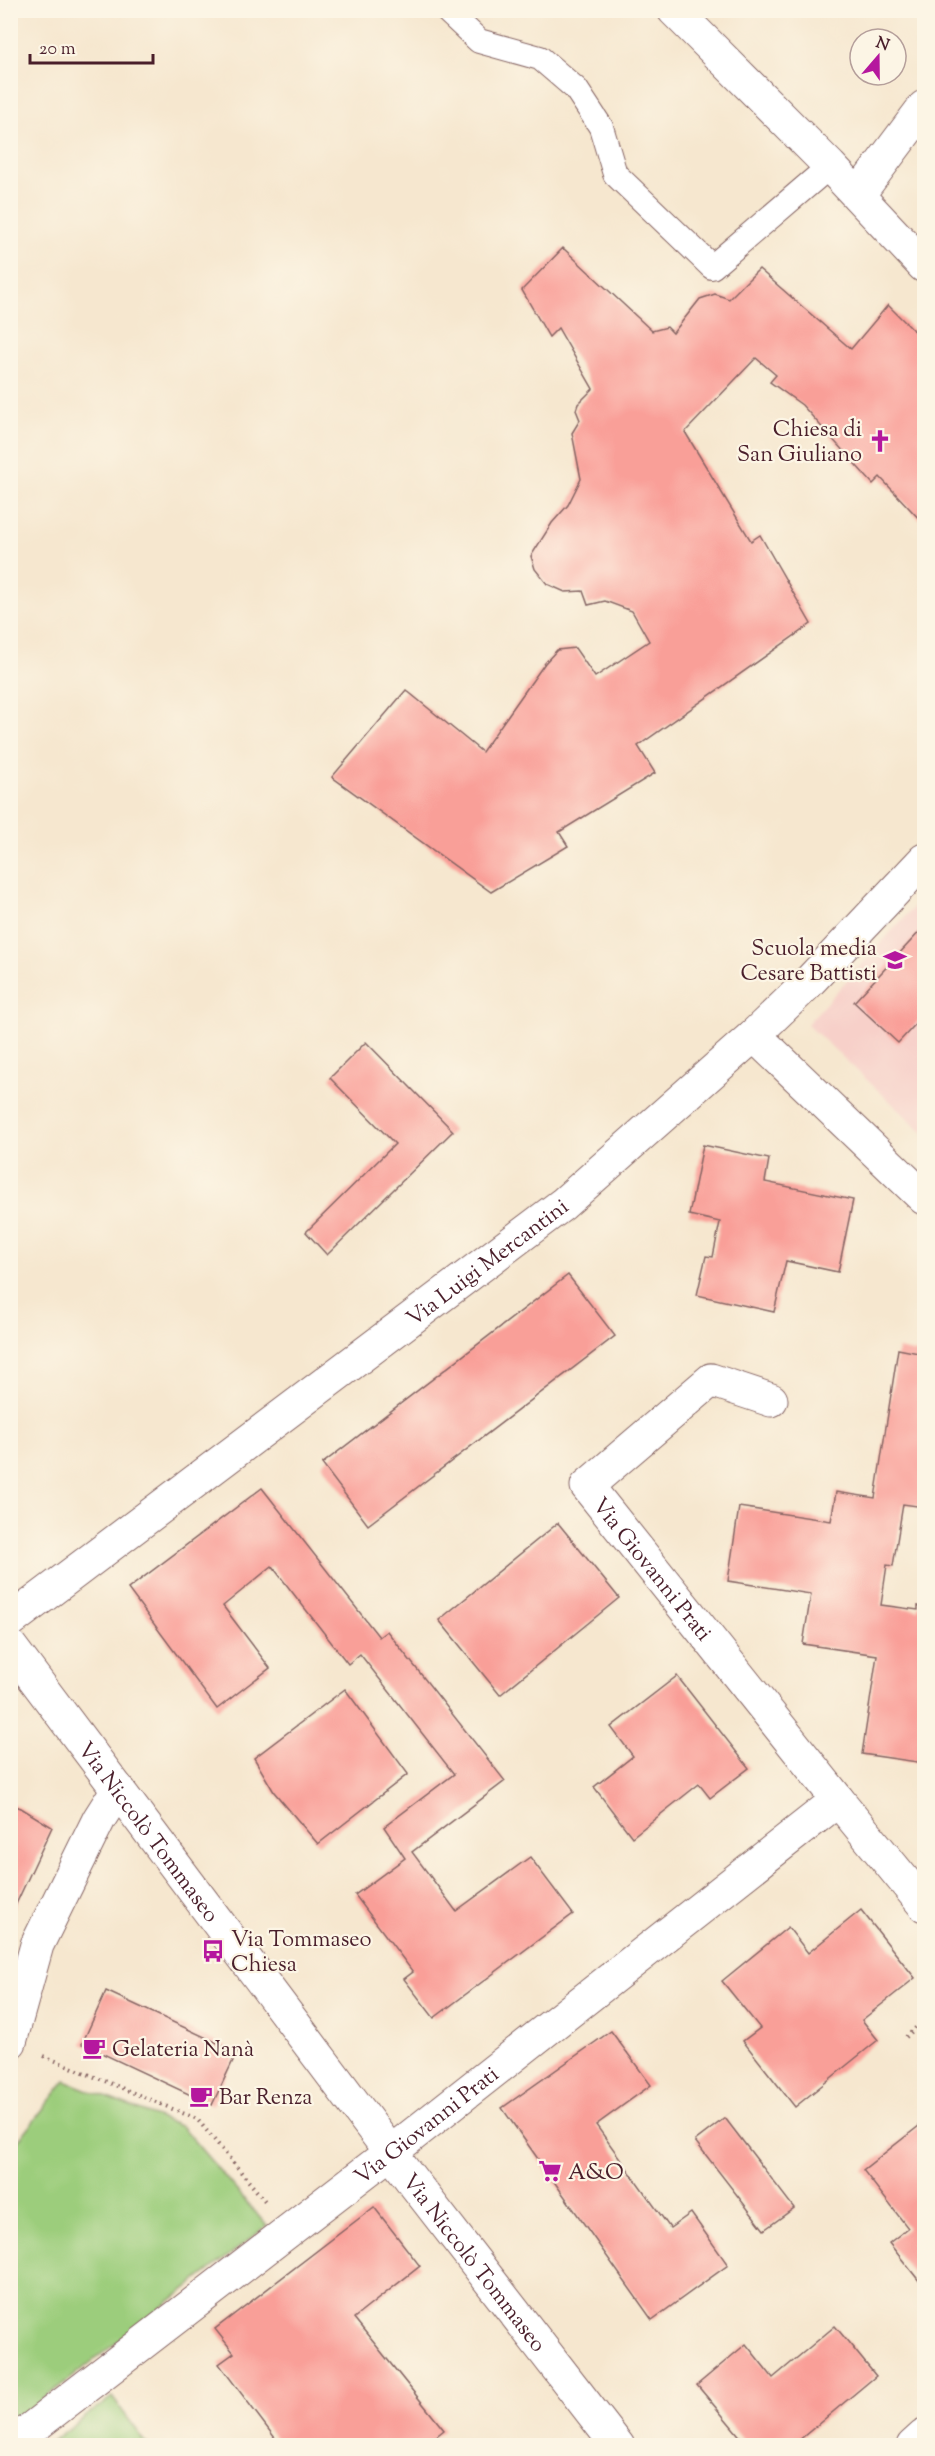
<svg xmlns="http://www.w3.org/2000/svg" width="935" height="2456" font-family="'Sorts Mill Goudy',serif">
	<style>
		.built { fill: #f7d0c9 }
		.green { fill: #9ccd7c; stroke: #737654; stroke-width: 1.5 }
		.building { fill: #f99f98 }
		.lines { fill: none; stroke-linecap: round; stroke-linejoin: round }
		.lane-casing { stroke: #866564; stroke-width: 26 }
		.street-casing { stroke: #866564; stroke-width: 35 }
		.path { stroke: #866564; stroke-width: 4; stroke-dasharray: 1.5 4.5; stroke-linecap: butt }
		.lane { stroke: #fff; stroke-width: 24 }
		.street { stroke: #fff; stroke-width: 33 }
		.labels { text-anchor: middle; stroke-width: 4.5; stroke-linejoin: round; paint-order: stroke }
		.poi-label { font-size: 22px; fill: #4a1f2b; stroke: #fcf5e5; text-anchor: start }
		.street-label { font-size: 22px; fill: #4a1f2b; stroke: #fcf5e5 }
	</style>
	<rect width="100%" height="100%" fill="#fcf5e5"/>
	<filter id="ink" filterUnits="userSpaceOnUse"><feTurbulence type="fractalNoise" baseFrequency=".0167" numOctaves="2"/><feDisplacementMap in="SourceGraphic" scale="12" xChannelSelector="R" yChannelSelector="G"/><feConvolveMatrix kernelMatrix="1 2 1 2 8 2 1 2 1" color-interpolation-filters="sRGB"/></filter>
	<filter id="wash" filterUnits="userSpaceOnUse"><feTurbulence type="fractalNoise" baseFrequency=".008" numOctaves="4" result="noise"/><feDisplacementMap in="SourceGraphic" scale="24" xChannelSelector="R" yChannelSelector="G"/><feGaussianBlur stdDeviation="1.35" result="paint"/><feColorMatrix in="noise" values="0 0 0 0 0 0 0 0 0 0 0 0 0 0 0 0 0 1.4 0 .05"/><feComposite in="paint" operator="in"/></filter>
	<g filter="url(#wash)">
		<rect width="100%" height="100%" fill="#f6e7cf"/>
		<path class="built" d="M924 896V1133L807 1024Z"/>
		<g class="green">
			<path d="M65 2081 182 2127 267 2226 11 2424V2150Z"/>
			<path d="M112 2397 148 2445H47Z"/>
		</g>
		<g id="blocks">
			<g class="building">
				<path d="M563 248 652 331 667 327 673 333 700 299 715 294 729 299 759 269 851 349 888 305 924 341V524L880 477 873 484 802 405 770 382 776 375 756 358 685 432 751 541 760 535 811 624 638 746 655 773 559 832 568 846 491 892 332 777 406 690 482 752 545 663 557 650 575 648 595 677 649 641 632 611 605 601 588 605 583 591 565 592 547 584 535 569 531 556 552 523 568 505 581 479 572 433 580 420 576 410 578 404 593 389 558 328 549 337 522 290Z"/>
				<path d="M924 927V1015L898 1043 854 1002Z"/>
				<path d="M366 1042 453 1131 327 1255 306 1232 395 1144 330 1078Z"/>
				<path d="M703 1145 769 1159 765 1182 853 1200 838 1272 786 1261 774 1312 697 1295 706 1256 713 1257 720 1222 689 1215Z"/>
				<path d="M568 1275 615 1336 368 1525 322 1464Z"/>
				<path d="M898 1349 924 1354V1507L903 1504 893 1566 887 1565 881 1605 918 1610V1606L924 1607V1763L862 1754 877 1655 803 1644 811 1594 728 1581 739 1507 831 1521 836 1492 875 1498Z"/>
				<path d="M262 1488 379 1637 387 1631 505 1781 412 1852 456 1911 530 1857 573 1914 434 2018 404 1979 413 1972 355 1895 405 1858 384 1827 454 1774 360 1654 348 1664 272 1566 223 1606 270 1668 217 1709 128 1589Z"/>
				<path d="M558 1523 619 1598 500 1695 439 1620Z"/>
				<path d="M677 1676 749 1768 710 1798 699 1784 632 1837 594 1787 633 1756 611 1727Z"/>
				<path d="M345 1689 408 1774 318 1844 274 1792 254 1758Z"/>
				<path d="M10 1804 21 1808 52 1827 10 1917Z"/>
				<path d="M861 1910 915 1978 862 2020 878 2040 795 2107 743 2041 760 2028 722 1981 788 1927 808 1953Z"/>
				<path d="M106 1991 237 2052 212 2105 82 2044Z"/>
				<path d="M611 2031 651 2085 596 2125 670 2228 691 2213 728 2265 652 2320 502 2108Z"/>
				<path d="M725 2118 794 2208 764 2230 695 2141Z"/>
				<path d="M924 2122V2287L889 2243 908 2228 863 2170Z"/>
				<path d="M374 2207 420 2266 354 2318 444 2430 424 2446H281L219 2364 234 2353 215 2329Z"/>
				<path d="M835 2326 876 2376 792 2446H748L697 2385 746 2344 773 2378Z"/>
			</g>
		</g>
	</g>
	<g filter="url(#ink)">
		<use href="#blocks" fill-opacity="0" stroke="#866564" stroke-width="1.5"/>
		<g class="lines">
			<g class="lane-casing">
				<path id="lane" d="M446 10 479 41 540 58 576 89 601 127 615 174 712 267 830 166"/>
			</g>
			<g class="street-casing">
				<g id="street">
					<path d="M674 10 830 166 924 266"/>
					<path d="M858 195 924 107"/>
					<path d="M754 1035 924 1198"/>
					<path id="s1" d="M771 1400 711 1380 587 1486 838 1800"/>
					<path id="s2" d="M10 1621 563 1204 754 1035 805 986 924 860"/>
					<path id="s3" d="M10 1646 410 2178 618 2446"/>
					<path d="M10 2042 37 1945 99 1819 118 1789"/>
					<path id="s4" d="M10 2445 391 2152 838 1800 924 1905"/>
					<path d="M913 2446 924 2436"/>
				</g>
			</g>
			<g class="path">
				<path d="M906 2037 924 2020"/>
				<path d="M44 2056 197 2119 265 2201"/>
			</g>
			<use href="#lane" class="lane"/>
			<use href="#street" class="street"/>
		</g>
	</g>
	<defs>
		<g id="church-bare" transform="scale(1.8)"><path d="M-1.2-6h2.4v3.5h3.3v2.4h-3.3V6h-2.4V-.1h-3.3v-2.4h3.3Z" fill="#b5179e" stroke="#fcf5e5" stroke-width="2.5" paint-order="stroke"/></g>
		<g id="school-bare" transform="scale(1.8)"><path d="M0-5L7-2L0 1L-7-2ZM-4 1L0 2.5L4 1V4Q0 6-4 4Z" fill="#b5179e" stroke="#fcf5e5" stroke-width="2.5" paint-order="stroke"/></g>
		<g id="bus-bare" transform="scale(1.8)"><path d="M-5-6H5V4H4V6H2V4H-2V6H-4V4H-5ZM-3.5-4V0h7V-4ZM-3.5 1.2v1.5H-2V1.2ZM2 1.2v1.5H3.5V1.2Z" fill="#b5179e" stroke="#fcf5e5" stroke-width="2.5" paint-order="stroke"/></g>
		<g id="cafe-bare" transform="scale(1.8)"><path d="M-5.5-4.5H6V0H3Q3 3.5 0 3.5H-2.5Q-5.5 3.5-5.5 0ZM3-3.2v2h1.7v-2ZM-6 4.5H4V6H-6Z" fill="#b5179e" stroke="#fcf5e5" stroke-width="2.5" paint-order="stroke"/></g>
		<g id="supermarket-bare" transform="scale(1.8)"><path d="M-6-5.5h2.5l.6 2H6L4.5 2H-2.5L-4.4-4H-6ZM-1.5 3.2a1.3 1.3 0 1 0 .1 0ZM3 3.2a1.3 1.3 0 1 0 .1 0Z" fill="#b5179e" stroke="#fcf5e5" stroke-width="2.5" paint-order="stroke"/></g>
	</defs>
	<g fill-rule="evenodd">
		<use href="#church-bare" x="880" y="441"/>
		<use href="#school-bare" x="895" y="960"/>
		<use href="#bus-bare" x="213" y="1951"/>
		<use href="#cafe-bare" x="94" y="2048"/>
		<use href="#cafe-bare" x="201" y="2096"/>
		<use href="#supermarket-bare" x="550" y="2171"/>
	</g>
	<g class="labels">
		<g class="poi-label">
			<text x="862" y="436" text-anchor="end">Chiesa di<tspan x="862" dy="25">San Giuliano</tspan></text>
			<text x="877" y="955" text-anchor="end">Scuola media<tspan x="877" dy="25">Cesare Battisti</tspan></text>
			<text x="231" y="1946">Via Tommaseo<tspan x="231" dy="25">Chiesa</tspan></text>
			<text x="112" y="2056">Gelateria Nanà</text>
			<text x="219" y="2104">Bar Renza</text>
			<text x="568" y="2179">A&amp;O</text>
		</g>
		<g class="street-label">
			<text dy="8" stroke="none"><textPath href="#s2" startOffset="597">Via Luigi Mercantini</textPath></text>
			<text dy="8" stroke="none"><textPath href="#s1" startOffset="332">Via Giovanni Prati</textPath></text>
			<text dy="8" stroke="none"><textPath href="#s3" startOffset="232">Via Niccolò Tommaseo</textPath></text>
			<text dy="8" stroke="none"><textPath href="#s4" startOffset="525">Via Giovanni Prati</textPath></text>
			<text dy="8" stroke="none"><textPath href="#s3" startOffset="772">Via Niccolò Tommaseo</textPath></text>
		</g>
	</g>
	<rect width="935" height="2456" fill="none" stroke="#fcf5e5" stroke-width="36"/>
	<g transform="translate(878 57) rotate(20)"><circle r="28" fill="#fcf5e5" stroke="#b59f9b" stroke-width="1.5"/>
	<path d="M0-4.5L10 22L0 15L-10 22Z" fill="#b5179e"/>
	<text y="-9" font-size="16" font-weight="bold" text-anchor="middle" fill="#4a1f2b">N</text>
	</g>
	<path d="M30 54v9h123v-9" fill="none" stroke="#4a1f2b" stroke-width="3"/>
	<text x="39" y="54" font-size="18" fill="#4a1f2b" stroke="#fcf5e5" stroke-width="4.5" paint-order="stroke">20 m</text>
</svg>
